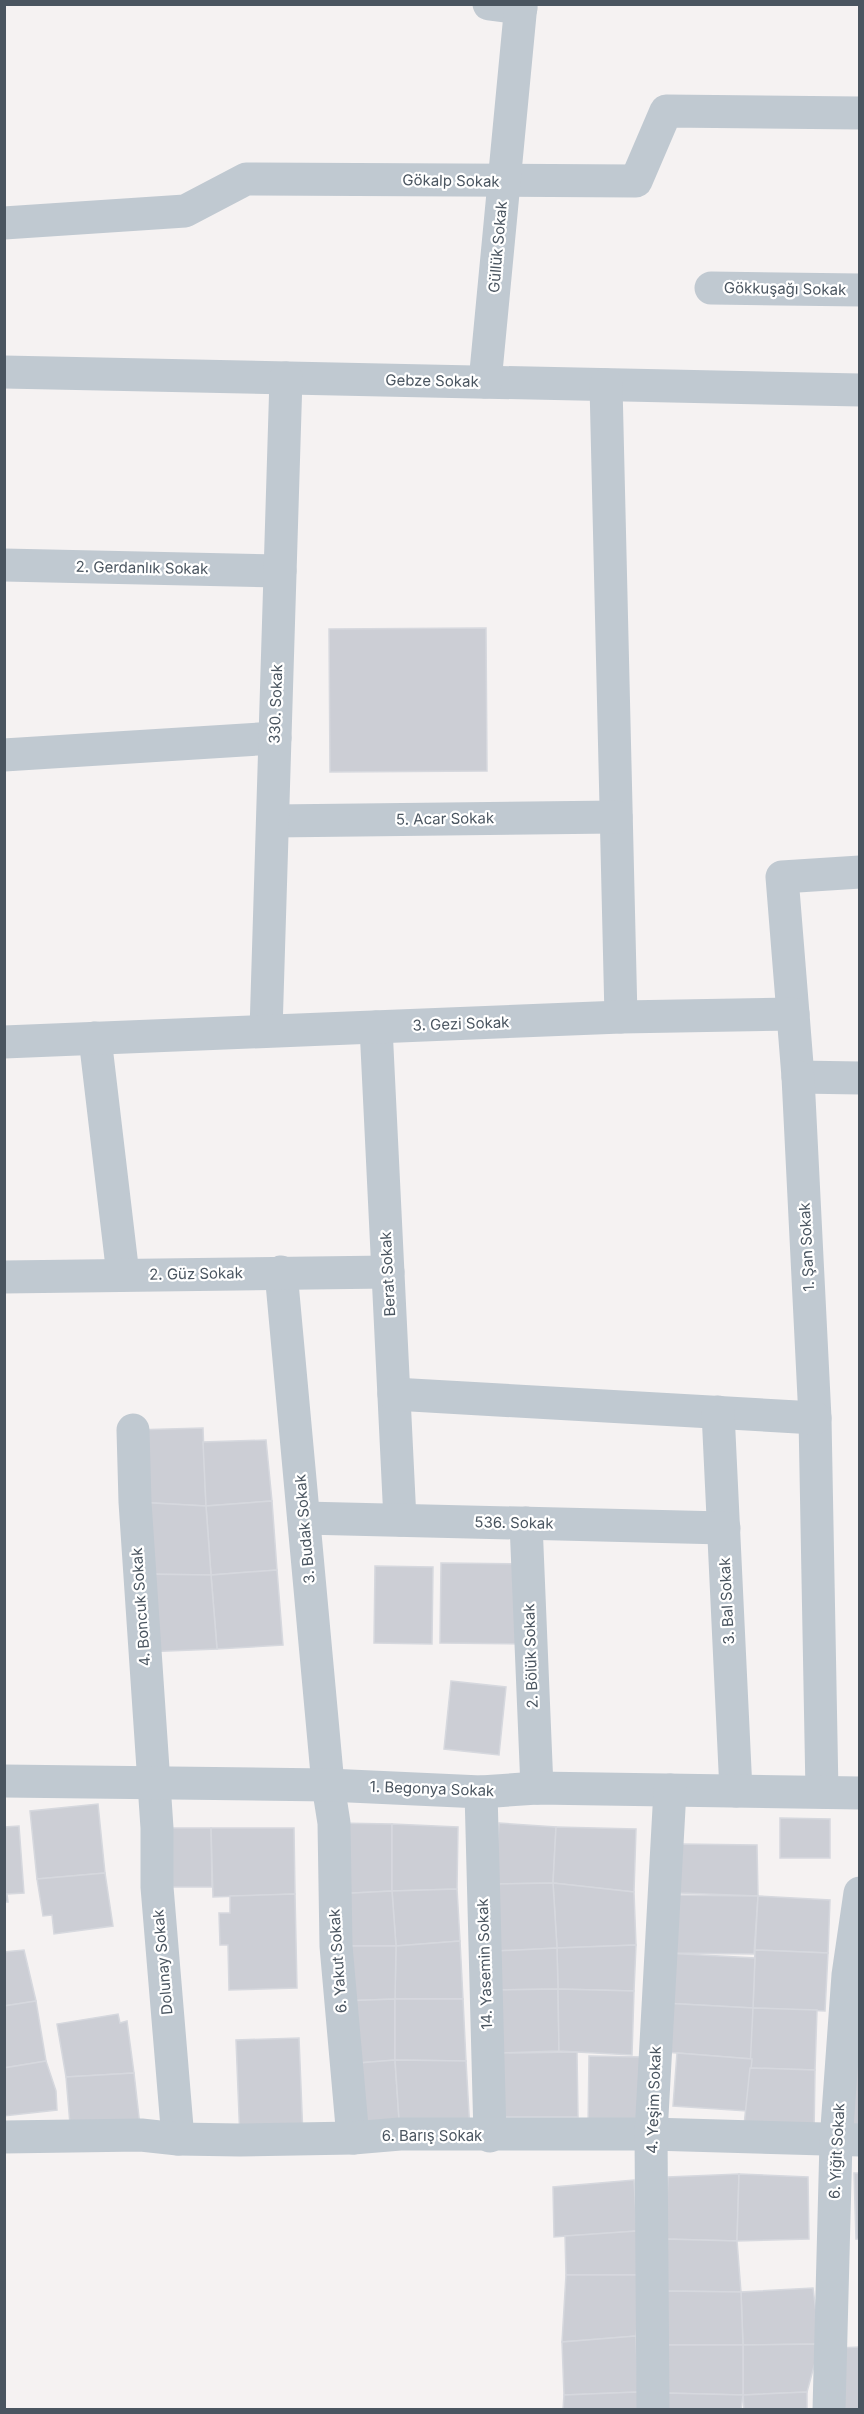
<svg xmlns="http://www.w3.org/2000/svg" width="864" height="2414" font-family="Inter,sans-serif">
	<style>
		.building { fill: #ccced5; stroke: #d6d8de; stroke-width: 1.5 }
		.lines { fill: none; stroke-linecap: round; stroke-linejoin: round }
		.minor { stroke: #c0c9d1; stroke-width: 33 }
		.labels { text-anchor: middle; stroke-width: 4.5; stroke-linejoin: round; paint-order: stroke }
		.street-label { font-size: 15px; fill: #4a5560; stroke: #fff }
	</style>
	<rect width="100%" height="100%" fill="#f5f2f2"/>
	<g class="building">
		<path d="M486 628 487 771 330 772 329 629Z"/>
		<path d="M203 1428 206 1506 135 1502 133 1430Z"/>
		<path d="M266 1440 272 1501 206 1506 203 1442Z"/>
		<path d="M272 1501 277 1570 211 1575 206 1506Z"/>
		<path d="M135 1502 206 1506 211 1575 139 1574Z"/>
		<path d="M441 1563 527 1564 526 1644 440 1643Z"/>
		<path d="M375 1566 433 1567 432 1644 374 1643Z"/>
		<path d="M277 1570 283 1645 217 1649 211 1575Z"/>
		<path d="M139 1574 211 1575 217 1649 144 1652Z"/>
		<path d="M451 1681 506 1687 499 1755 444 1749Z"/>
		<path d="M98 1804 105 1873 37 1879 30 1811Z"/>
		<path d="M780 1818 830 1819V1858H780Z"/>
		<path d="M334 1823 392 1824V1891L334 1894Z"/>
		<path d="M499 1823 556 1827 553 1883 495 1884Z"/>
		<path d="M392 1824 458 1827 457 1889 392 1891Z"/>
		<path d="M19 1826 24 1893 7 1894 8 1902H4V1827Z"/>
		<path d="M556 1827 636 1829 634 1892 553 1883Z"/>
		<path d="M157 1828H211L212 1887H157Z"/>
		<path d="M211 1828H294L295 1894 213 1897Z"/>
		<path d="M679 1844 757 1845 758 1896 680 1893Z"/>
		<path d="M105 1873 113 1926 54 1934 52 1915 43 1916 37 1879Z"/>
		<path d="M553 1883 634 1892 636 1945 557 1948Z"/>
		<path d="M553 1883 557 1948 496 1951 495 1884Z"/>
		<path d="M457 1889 460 1941 396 1946 392 1891Z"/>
		<path d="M392 1891 396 1946H336L334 1894Z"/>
		<path d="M295 1894 297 1988 229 1990 228 1945H220L219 1913H230V1896Z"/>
		<path d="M666 1895 758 1896 754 1954 666 1953Z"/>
		<path d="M758 1896 830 1900 828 1953 755 1950Z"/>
		<path d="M460 1941 463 1999H395L396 1946Z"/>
		<path d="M636 1945 634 1991 558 1989 557 1948Z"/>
		<path d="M336 1946H396L395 1999 341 2001Z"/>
		<path d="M557 1948 558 1989 499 1990 496 1951Z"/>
		<path d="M24 1950 36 2001 4 2006V1952Z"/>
		<path d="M755 1950 828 1953 825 2011 753 2008Z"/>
		<path d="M666 1953 755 1958 753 2008 663 2003Z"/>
		<path d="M558 1989 559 2051 500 2053 499 1990Z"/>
		<path d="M558 1989 634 1991 632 2055 559 2051Z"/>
		<path d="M395 1999V2060L346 2064 341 2001Z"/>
		<path d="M395 1999H463L466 2061 395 2060Z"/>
		<path d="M36 2001 46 2061 4 2068V2006Z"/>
		<path d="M663 2003 753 2008 752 2059 665 2052Z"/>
		<path d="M753 2008 817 2010 815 2070 750 2068Z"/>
		<path d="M118 2014 120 2023 127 2021 134 2073 66 2077 57 2024Z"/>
		<path d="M299 2038 303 2137 240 2140 236 2040Z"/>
		<path d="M860 2041V2133L840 2131Z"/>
		<path d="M577 2052 578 2117H501L500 2053Z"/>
		<path d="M677 2053 752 2059 747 2111 673 2106Z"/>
		<path d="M589 2056 643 2057V2129H588Z"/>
		<path d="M395 2060 400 2134 353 2138 346 2064Z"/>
		<path d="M395 2060 466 2061 470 2131 400 2134Z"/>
		<path d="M46 2061 56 2091 57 2110 4 2116V2068Z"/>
		<path d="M750 2068 815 2070 814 2135H743Z"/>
		<path d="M134 2073 141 2135 71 2136 66 2077Z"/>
		<path d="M854 2173H860V2239H856Z"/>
		<path d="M739 2174 737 2241 665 2239 668 2177Z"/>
		<path d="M739 2174 808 2177 809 2239 737 2241Z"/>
		<path d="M634 2180 637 2231 554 2237 553 2187Z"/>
		<path d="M637 2231 642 2275H566L565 2236Z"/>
		<path d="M665 2239 737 2241 741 2292 666 2291Z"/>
		<path d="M566 2275H642L636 2336 562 2342Z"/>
		<path d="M813 2288 820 2344 743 2345 741 2292Z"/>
		<path d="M666 2291 741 2292 743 2345H668Z"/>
		<path d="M636 2336 638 2392 564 2395 562 2342Z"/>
		<path d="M820 2344 807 2392 743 2395V2345Z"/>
		<path d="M668 2345H743V2395L665 2393Z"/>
		<path d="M860 2347V2410H839L837 2348Z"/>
		<path d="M638 2392 639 2410H563L564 2395Z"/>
		<path d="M807 2392V2410H744L743 2395Z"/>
		<path d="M665 2393 743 2395 741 2410H666Z"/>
	</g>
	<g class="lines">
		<g class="minor">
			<path d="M489 4 521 8"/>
			<path d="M4 223 185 211 246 179 636 181 666 111 860 113"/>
			<path d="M711 288 860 290"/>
			<path d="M4 372 860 390"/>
			<path d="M485 382 521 4"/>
			<path d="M606 385 621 1017"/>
			<path d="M4 565 280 571"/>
			<path d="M4 755 275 738"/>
			<path d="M273 821 616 817"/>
			<path d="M793 1014 782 877 860 872"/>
			<path d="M376 1027 400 1520"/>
			<path d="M266 1031 286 378"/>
			<path d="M95 1038 123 1275"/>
			<path d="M4 1042 621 1017 793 1014 798 1077 860 1078"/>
			<path d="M798 1077 815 1418 822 1792"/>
			<path d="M281 1272 328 1785 334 1823 336 1946 353 2138"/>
			<path d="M4 1277 388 1272"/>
			<path d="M394 1394 815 1418"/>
			<path d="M718 1412 736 1791"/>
			<path d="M133 1430 135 1502 157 1828V1887L178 2139"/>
			<path d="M304 1518 724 1528"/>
			<path d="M526 1523 537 1788"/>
			<path d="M4 1781 328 1785 481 1792 537 1788 860 1793"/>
			<path d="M481 1792 490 2136"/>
			<path d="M4 2137 141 2135 178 2139 240 2140 353 2138 400 2134H651L860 2140"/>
			<path d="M653 2410 651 2134 670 1790"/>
			<path d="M829 2410 836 2141 848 1975 860 1893"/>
		</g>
	</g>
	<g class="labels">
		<g class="street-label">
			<text transform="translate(451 181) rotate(1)" y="5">Gökalp Sokak</text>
			<text transform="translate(498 247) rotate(-85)" y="5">Güllük Sokak</text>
			<text transform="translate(785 289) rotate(1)" y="5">Gökkuşağı Sokak</text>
			<text transform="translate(432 381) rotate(1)" y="5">Gebze Sokak</text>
			<text transform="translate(142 568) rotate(1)" y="5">2. Gerdanlık Sokak</text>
			<text transform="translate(276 704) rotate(-88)" y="5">330. Sokak</text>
			<text transform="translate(445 819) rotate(-1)" y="5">5. Acar Sokak</text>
			<text transform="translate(461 1024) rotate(-2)" y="5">3. Gezi Sokak</text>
			<text transform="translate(807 1247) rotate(-93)" y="5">1. Şan Sokak</text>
			<text transform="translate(196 1274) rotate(-1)" y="5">2. Güz Sokak</text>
			<text transform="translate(388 1274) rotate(-93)" y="5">Berat Sokak</text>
			<text transform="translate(514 1523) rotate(1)" y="5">536. Sokak</text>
			<text transform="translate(305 1529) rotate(-95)" y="5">3. Budak Sokak</text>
			<text transform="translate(727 1601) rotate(-93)" y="5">3. Bal Sokak</text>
			<text transform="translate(141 1607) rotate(-94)" y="5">4. Boncuk Sokak</text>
			<text transform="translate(531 1656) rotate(-92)" y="5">2. Bölük Sokak</text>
			<text transform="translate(432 1789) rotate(2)" y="5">1. Begonya Sokak</text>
			<text transform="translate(338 1961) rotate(-94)" y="5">6. Yakut Sokak</text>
			<text transform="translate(163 1962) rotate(-95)" y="5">Dolunay Sokak</text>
			<text transform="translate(485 1964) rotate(-92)" y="5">14. Yasemin Sokak</text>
			<text transform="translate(654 2100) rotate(-88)" y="5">4. Yeşim Sokak</text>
			<text x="432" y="2141">6. Barış Sokak</text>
			<text transform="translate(837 2151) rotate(-87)" y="5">6. Yiğit Sokak</text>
		</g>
	</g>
	<rect width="864" height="2414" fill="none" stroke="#4a5560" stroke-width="12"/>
</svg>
